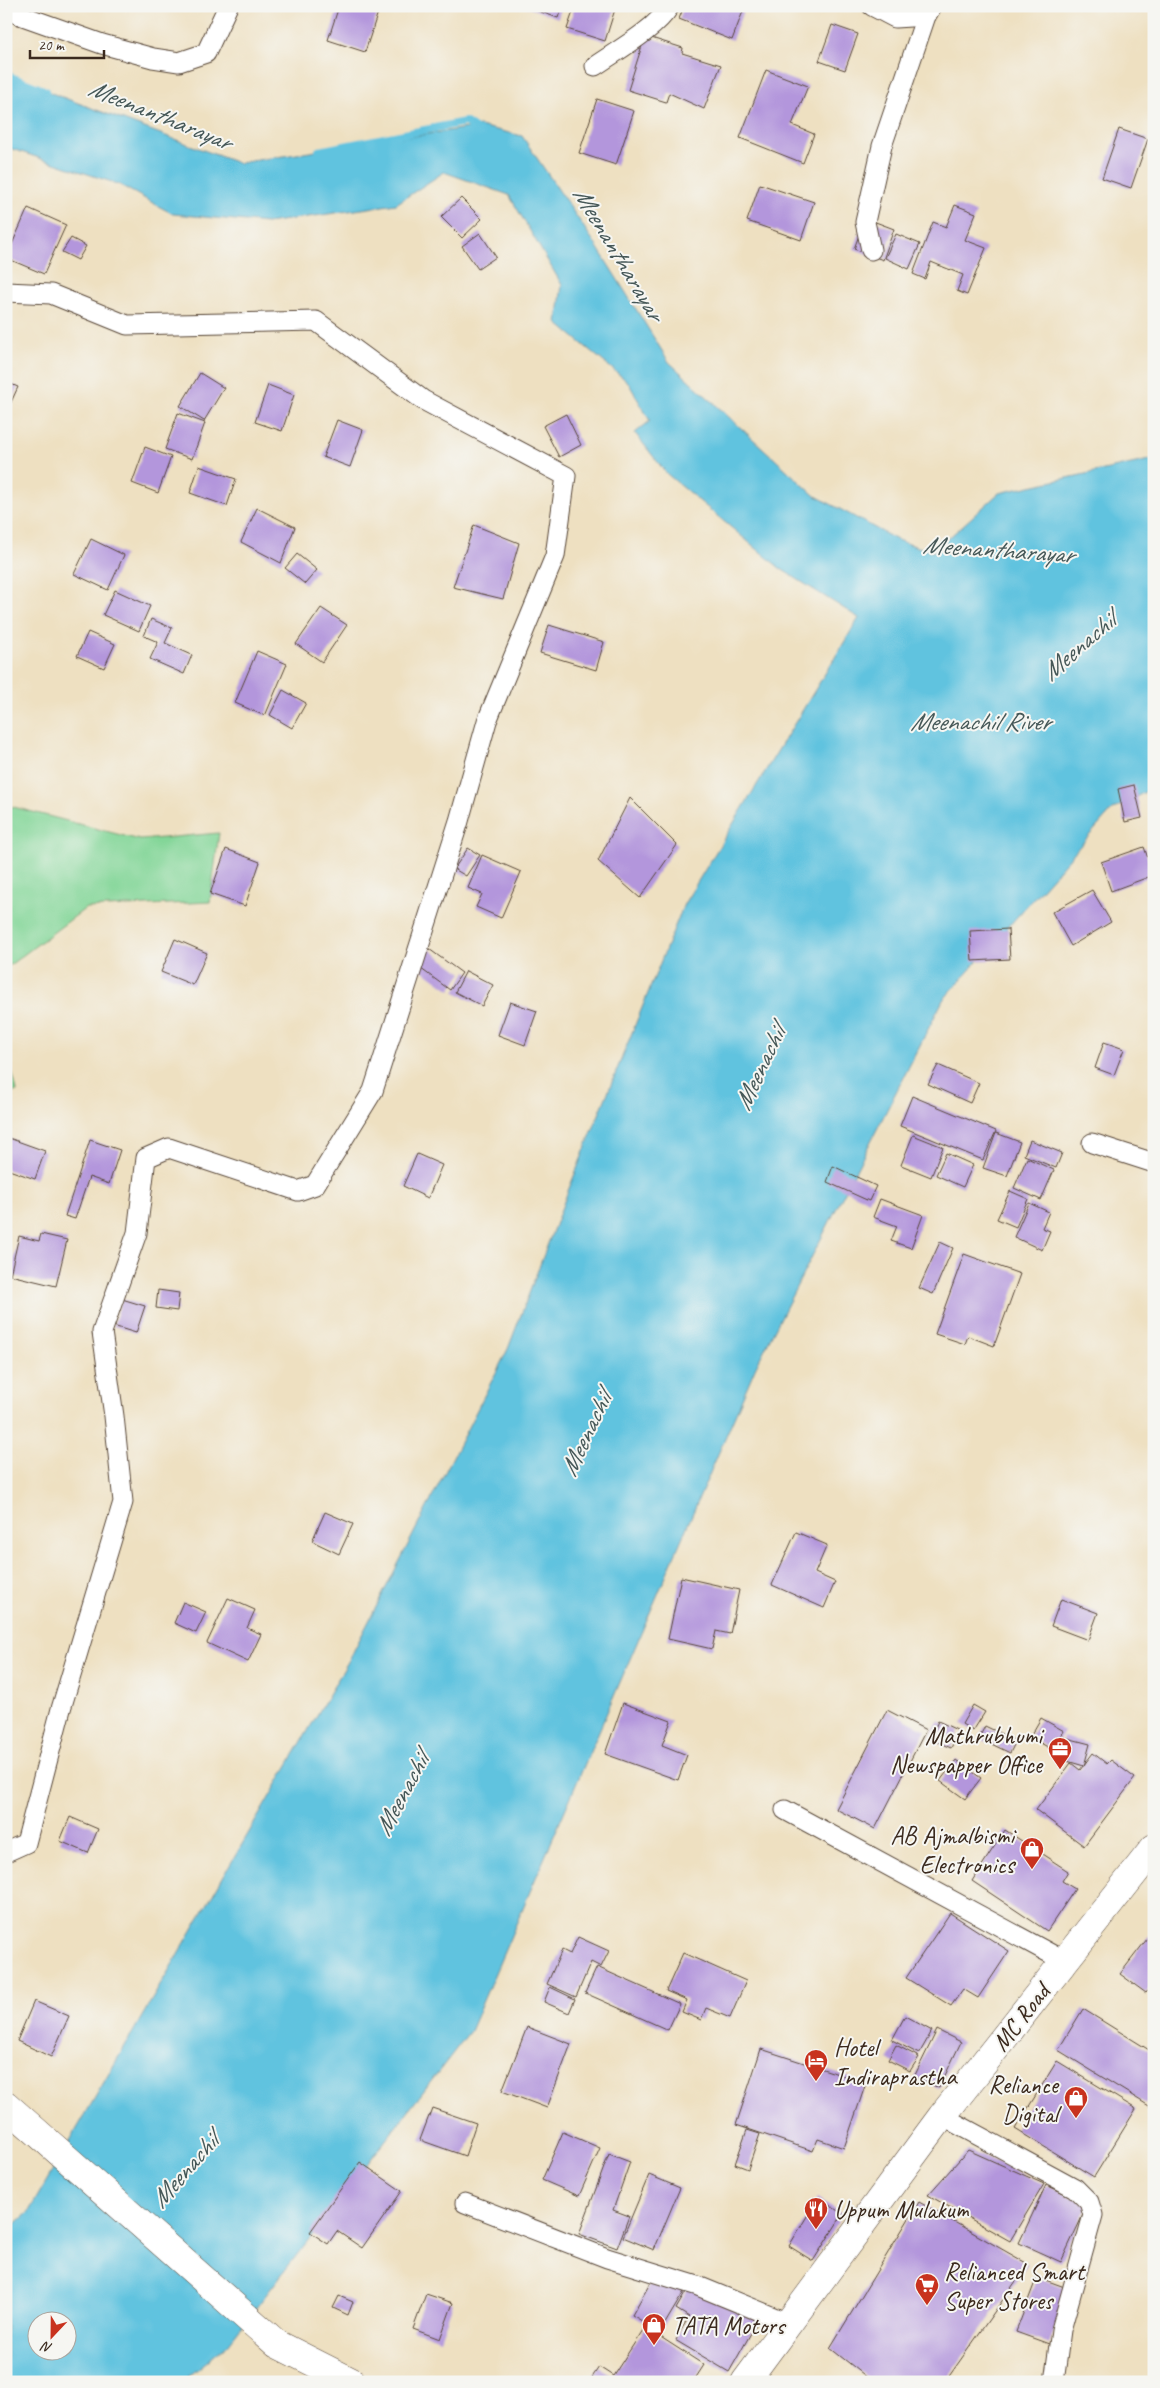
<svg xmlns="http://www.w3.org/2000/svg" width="1160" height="2388" font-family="Caveat,sans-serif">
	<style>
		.green { fill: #83d698; stroke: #5f805b }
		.water { fill: #61c3df; stroke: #4e767e; fill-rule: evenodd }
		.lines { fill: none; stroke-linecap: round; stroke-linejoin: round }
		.stream { stroke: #61c3df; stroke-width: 8 }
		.building { fill: #b396dc }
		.minor-casing { stroke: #564536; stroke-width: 21 }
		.secondary-casing { stroke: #564536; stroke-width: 29 }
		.primary-casing { stroke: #564536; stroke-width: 29 }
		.minor { stroke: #fff; stroke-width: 19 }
		.secondary { stroke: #fff; stroke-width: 28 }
		.primary { stroke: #fff; stroke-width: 28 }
		.labels { text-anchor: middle; stroke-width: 4; stroke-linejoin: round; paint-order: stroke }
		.poi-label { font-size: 25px; fill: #3b2a1e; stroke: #f6f6f2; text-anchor: start }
		.street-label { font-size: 25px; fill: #3b2a1e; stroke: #f6f6f2 }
		.water-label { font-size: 26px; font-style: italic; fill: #465858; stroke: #f6f6f2 }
	</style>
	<rect width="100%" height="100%" fill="#f6f6f2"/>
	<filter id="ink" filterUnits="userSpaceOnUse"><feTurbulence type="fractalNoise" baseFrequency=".02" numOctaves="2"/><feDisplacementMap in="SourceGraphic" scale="10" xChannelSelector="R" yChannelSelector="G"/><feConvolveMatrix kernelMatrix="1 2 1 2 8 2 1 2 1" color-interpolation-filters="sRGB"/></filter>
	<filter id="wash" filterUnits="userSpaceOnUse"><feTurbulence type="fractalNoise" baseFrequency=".0096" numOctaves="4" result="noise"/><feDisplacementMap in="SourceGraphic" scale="20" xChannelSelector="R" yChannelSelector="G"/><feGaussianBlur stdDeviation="1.12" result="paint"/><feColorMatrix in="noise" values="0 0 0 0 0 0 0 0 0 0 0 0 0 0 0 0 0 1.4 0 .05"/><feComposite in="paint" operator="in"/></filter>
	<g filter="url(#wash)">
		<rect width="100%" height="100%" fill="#eee0c1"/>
		<g class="green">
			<path d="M6 805 140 840 219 833 210 902 86 908 6 968Z"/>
			<path d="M6 1047 17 1091 6 1095Z"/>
		</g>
		<path class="water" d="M6 76 238 163 480 126 522 136 596 245 669 362 814 495 897 540 933 552 999 493 1154 459V787L1112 810 943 1000 756 1366 470 2031 228 2344 182 2382H6V2232L28 2213 349 1660 508 1349 568 1191 684 904 859 618 781 569 667 474 635 433 650 421 628 382 557 323 562 285 509 195 444 172 396 204 267 223 173 214 118 184 6 147ZM38 2320H68V2350H38Z"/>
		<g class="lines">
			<g class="stream">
				<path d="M6 75 46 91"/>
				<path d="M319 151 465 122 481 133"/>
			</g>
		</g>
		<g id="blocks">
			<g class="building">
				<path d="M339 6H380L365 52 328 40Z"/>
				<path d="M524 6H562L558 18Z"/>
				<path d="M575 6H616L605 41 567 29Z"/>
				<path d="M684 6H745L732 40 679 19Z"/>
				<path d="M832 25 858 34 845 70 819 61Z"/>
				<path d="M645 36 683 48 682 53 721 65 704 109 669 93 666 102 628 90Z"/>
				<path d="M766 70 808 86 792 125 814 134 803 163 740 138Z"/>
				<path d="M597 99 634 111 616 165 579 153Z"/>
				<path d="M1119 129 1148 139 1131 188 1102 178Z"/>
				<path d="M760 184 814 202 801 240 747 221Z"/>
				<path d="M461 198 482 219 462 238 441 217Z"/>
				<path d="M955 205 976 213 965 240 986 248 967 295 957 291 963 275 931 262 925 279 913 274 933 222 946 227Z"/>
				<path d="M28 208 66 225 44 274 6 258Z"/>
				<path d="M865 218 894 229 883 260 854 249Z"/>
				<path d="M480 233 496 257 478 269 462 246Z"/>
				<path d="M896 234 920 244 909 269 885 258Z"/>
				<path d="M71 238 86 246 78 260 62 252Z"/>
				<path d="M200 373 224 388 204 421 180 406Z"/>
				<path d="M6 382 18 387 6 413Z"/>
				<path d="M268 385 294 395 282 431 255 422Z"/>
				<path d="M178 413 205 423 192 459 165 449Z"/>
				<path d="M566 414 581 445 559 457 543 426Z"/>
				<path d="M337 420 363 430 350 467 323 457Z"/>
				<path d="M145 447 171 457 158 493 132 483Z"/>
				<path d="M199 466 236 479 227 506 190 493Z"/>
				<path d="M257 508 295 527 281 563 241 542Z"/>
				<path d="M474 525 519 543 503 599 453 587Z"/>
				<path d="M91 539 124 555 108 590 74 574Z"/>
				<path d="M297 554 317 570 305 584 285 568Z"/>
				<path d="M115 590 150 606 139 631 103 615Z"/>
				<path d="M321 608 347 625 322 662 296 644Z"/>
				<path d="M151 619 172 628 165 643 192 655 184 674 150 659 158 642 144 636Z"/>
				<path d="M549 625 604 642 596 670 540 653Z"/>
				<path d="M88 632 115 644 104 668 77 656Z"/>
				<path d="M257 651 287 664 265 716 235 703Z"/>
				<path d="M283 690 306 703 292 728 270 715Z"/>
				<path d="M1134 785 1142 818 1125 822 1118 789Z"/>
				<path d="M630 798 677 845 640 898 598 861Z"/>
				<path d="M1144 847 1154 875 1111 891 1101 862Z"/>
				<path d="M468 848 480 855 466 876 454 869Z"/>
				<path d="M226 849 260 862 245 906 210 894Z"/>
				<path d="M482 855 521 872 501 918 476 907 482 894 468 888Z"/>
				<path d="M1092 890 1111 922 1071 946 1052 912Z"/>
				<path d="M1008 929 1010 959 972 961 970 931Z"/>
				<path d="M175 939 207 953 193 985 161 972Z"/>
				<path d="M429 949 462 973 450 990 417 966Z"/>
				<path d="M466 971 493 985 482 1006 455 992Z"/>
				<path d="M510 1002 537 1011 525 1045 498 1035Z"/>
				<path d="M1104 1042 1124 1049 1114 1075 1095 1068Z"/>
				<path d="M938 1065 979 1083 970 1103 928 1084Z"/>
				<path d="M912 1096 996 1131 983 1160 900 1126Z"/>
				<path d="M996 1133 1020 1142 1007 1176 983 1168Z"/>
				<path d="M913 1135 943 1147 931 1177 901 1165Z"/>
				<path d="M6 1137 45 1151 35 1179 6 1169Z"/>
				<path d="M90 1140 120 1150 109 1184 89 1177 75 1219 65 1216Z"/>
				<path d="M1030 1140 1062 1153 1056 1168 1024 1155Z"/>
				<path d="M946 1153 973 1165 963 1187 936 1175Z"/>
				<path d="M417 1154 442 1165 428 1198 403 1186Z"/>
				<path d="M1027 1158 1054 1170 1041 1200 1014 1188Z"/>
				<path d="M833 1166 876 1186 869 1201 827 1182Z"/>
				<path d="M1010 1191 1028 1199 1016 1227 997 1219Z"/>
				<path d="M880 1199 923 1215 911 1248 891 1241 897 1226 873 1217Z"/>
				<path d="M1029 1203 1049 1212 1042 1228 1050 1231 1042 1250 1014 1237Z"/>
				<path d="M41 1234 67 1240 56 1286 10 1275 19 1236 39 1241Z"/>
				<path d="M940 1242 953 1248 933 1294 919 1288Z"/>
				<path d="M964 1254 1020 1274 994 1346 968 1336 965 1344 935 1334Z"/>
				<path d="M158 1290 179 1293 177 1311 156 1308Z"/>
				<path d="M122 1299 145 1306 136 1333 113 1326Z"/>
				<path d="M325 1512 353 1524 339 1554 312 1541Z"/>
				<path d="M796 1532 827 1545 815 1573 835 1582 824 1608 772 1585Z"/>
				<path d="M681 1577 739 1590 730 1634 716 1631 712 1649 668 1639Z"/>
				<path d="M228 1598 255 1610 247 1628 261 1634 248 1662 207 1643Z"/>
				<path d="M1061 1599 1098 1613 1088 1640 1051 1626Z"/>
				<path d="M183 1602 206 1612 196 1633 174 1623Z"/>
				<path d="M623 1703 671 1721 662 1745 687 1755 678 1780 605 1754Z"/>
				<path d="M973 1705 985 1712 973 1731 962 1724Z"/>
				<path d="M887 1710 926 1730 875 1829 836 1809Z"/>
				<path d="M1041 1718 1064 1731 1053 1750 1030 1737Z"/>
				<path d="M938 1721 959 1731 951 1748 930 1739Z"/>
				<path d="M985 1726 1016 1741 1010 1753 979 1738Z"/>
				<path d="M1063 1737 1090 1744 1084 1766 1057 1758Z"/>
				<path d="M1093 1753 1107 1764 1111 1760 1135 1778 1084 1846 1036 1810 1071 1763 1080 1770Z"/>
				<path d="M956 1760 981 1778 965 1799 940 1781Z"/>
				<path d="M70 1817 98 1829 88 1853 60 1841Z"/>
				<path d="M1005 1830 1068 1871 1062 1881 1075 1889 1047 1931 972 1881Z"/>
				<path d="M950 1913 1009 1951 978 1998 963 1989 951 2006 906 1978Z"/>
				<path d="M1154 1930V1983L1146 1993 1120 1974Z"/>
				<path d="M578 1937 609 1951 601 1967 591 1962 576 1997 547 1984 562 1950 570 1954Z"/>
				<path d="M683 1953 746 1981 730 2018 706 2008 701 2020 682 2012 687 2000 666 1991Z"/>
				<path d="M597 1967 680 2004 668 2030 585 1993Z"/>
				<path d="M550 1987 575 1999 569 2013 544 2002Z"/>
				<path d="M34 2001 69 2016 51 2057 17 2041Z"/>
				<path d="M1083 2009 1154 2053V2109L1058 2050Z"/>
				<path d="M905 2016 932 2031 919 2054 892 2040Z"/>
				<path d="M527 2027 571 2044 547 2108 502 2091Z"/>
				<path d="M937 2030 961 2042 939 2088 914 2077Z"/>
				<path d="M896 2045 919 2057 910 2071 888 2060Z"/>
				<path d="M761 2049 866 2083 844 2148 818 2139 813 2151 736 2125Z"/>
				<path d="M1057 2061 1136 2109 1094 2177 1015 2129Z"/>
				<path d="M432 2108 476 2123 465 2156 420 2140Z"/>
				<path d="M747 2130 760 2134 748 2169 735 2164Z"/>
				<path d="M563 2132 600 2148 579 2196 542 2180Z"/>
				<path d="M968 2150 1044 2184 1010 2241 928 2195Z"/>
				<path d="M609 2154 630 2162 613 2210 629 2216 617 2248 579 2234Z"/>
				<path d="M360 2162 402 2191 362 2248 337 2231 328 2244 310 2232Z"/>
				<path d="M649 2175 680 2188 654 2250 623 2237Z"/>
				<path d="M1046 2185 1088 2204 1061 2262 1019 2243Z"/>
				<path d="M818 2198 843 2214 813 2261 789 2246Z"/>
				<path d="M919 2202 1028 2264 945 2382H873L830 2348Z"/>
				<path d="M656 2273 685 2290 660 2332 632 2315Z"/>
				<path d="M1037 2277 1070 2289 1049 2344 1016 2332Z"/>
				<path d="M693 2280 759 2319 729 2372 675 2340 689 2317 676 2309Z"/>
				<path d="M426 2294 453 2303 440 2339 413 2329Z"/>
				<path d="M339 2296 353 2302 348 2315 333 2308Z"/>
				<path d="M645 2327 704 2365 693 2382H589L599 2367 613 2376Z"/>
			</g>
		</g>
	</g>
	<g filter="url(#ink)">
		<use href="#blocks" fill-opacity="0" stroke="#564536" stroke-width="1"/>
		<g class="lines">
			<g class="minor-casing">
				<g id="minor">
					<path d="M872 6 895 18 926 16"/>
					<path d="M6 10 102 44 153 58 179 62 206 53 228 6"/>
					<path d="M595 66C618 50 655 30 670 6"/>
					<path d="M871 250 865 222 882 146 926 16 932 6"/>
					<path d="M6 292 51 294 127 325 316 321 423 400 566 476 555 556 487 721 459 821 373 1091 315 1185 298 1191 169 1148 146 1158 137 1233 102 1332 114 1416 123 1502 61 1709 26 1843 6 1852"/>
					<path d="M1092 1143 1154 1163"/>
					<path d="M785 1810 1064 1961"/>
					<path d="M942 2116 1075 2188 1089 2202 1093 2215 1061 2330 1054 2382"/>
					<path d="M465 2203 607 2258 698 2286 788 2323"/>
				</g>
			</g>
			<g class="secondary-casing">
				<path id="secondary" d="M6 2105 277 2344 352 2382"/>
			</g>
			<g class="primary-casing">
				<path id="primary" d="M745 2382 942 2116 1154 1848"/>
			</g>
			<use href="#minor" class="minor"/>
			<use href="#secondary" class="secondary"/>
			<use href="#primary" class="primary"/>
		</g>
	</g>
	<defs>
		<g id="office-pin" transform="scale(1.25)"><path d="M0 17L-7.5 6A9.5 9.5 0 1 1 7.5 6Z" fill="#c8321e" stroke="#f6f6f2"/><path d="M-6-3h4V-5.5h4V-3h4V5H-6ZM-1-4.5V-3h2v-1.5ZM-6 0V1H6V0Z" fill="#fff"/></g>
		<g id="shop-pin" transform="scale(1.25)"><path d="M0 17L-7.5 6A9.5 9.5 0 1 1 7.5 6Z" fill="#c8321e" stroke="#f6f6f2"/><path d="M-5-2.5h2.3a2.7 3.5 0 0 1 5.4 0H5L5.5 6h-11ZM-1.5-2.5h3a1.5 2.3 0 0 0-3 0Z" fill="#fff"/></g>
		<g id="hotel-pin" transform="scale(1.25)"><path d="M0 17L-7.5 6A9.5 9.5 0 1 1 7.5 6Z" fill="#c8321e" stroke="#f6f6f2"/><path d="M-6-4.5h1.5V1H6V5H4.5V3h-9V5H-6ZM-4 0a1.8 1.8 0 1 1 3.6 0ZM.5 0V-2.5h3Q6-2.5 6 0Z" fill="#fff"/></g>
		<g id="restaurant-pin" transform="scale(1.25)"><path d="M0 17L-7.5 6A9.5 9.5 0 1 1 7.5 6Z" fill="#c8321e" stroke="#f6f6f2"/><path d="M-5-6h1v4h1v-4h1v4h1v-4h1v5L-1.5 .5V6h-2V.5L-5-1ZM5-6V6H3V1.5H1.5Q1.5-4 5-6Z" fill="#fff"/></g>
		<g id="supermarket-pin" transform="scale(1.25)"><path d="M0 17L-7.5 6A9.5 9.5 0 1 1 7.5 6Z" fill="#c8321e" stroke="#f6f6f2"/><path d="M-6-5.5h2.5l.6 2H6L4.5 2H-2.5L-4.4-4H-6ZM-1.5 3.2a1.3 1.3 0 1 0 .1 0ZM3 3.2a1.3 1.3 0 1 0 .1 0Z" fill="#fff"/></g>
	</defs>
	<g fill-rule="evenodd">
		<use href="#office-pin" x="1060" y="1749"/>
		<use href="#shop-pin" x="1032" y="1849"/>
		<use href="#hotel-pin" x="816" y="2061"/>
		<use href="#shop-pin" x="1076" y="2098"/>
		<use href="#restaurant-pin" x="816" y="2209"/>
		<use href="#supermarket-pin" x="927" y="2285"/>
		<use href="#shop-pin" x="654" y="2325"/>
	</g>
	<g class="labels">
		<g class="poi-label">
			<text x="1042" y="1744" text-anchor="end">Mathrubhumi<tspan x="1042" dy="29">Newspapper Office</tspan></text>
			<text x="1014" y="1844" text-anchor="end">AB Ajmalbismi<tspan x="1014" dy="29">Electronics</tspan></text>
			<text x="834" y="2056">Hotel<tspan x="834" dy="29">Indiraprastha</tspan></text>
			<text x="1058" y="2093" text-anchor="end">Reliance<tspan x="1058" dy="29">Digital</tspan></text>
			<text x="834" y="2218">Uppum Mulakum</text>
			<text x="944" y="2280">Relianced Smart<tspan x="944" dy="29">Super Stores</tspan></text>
			<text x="672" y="2334">TATA Motors</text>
		</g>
		<g class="street-label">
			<text transform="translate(1020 2017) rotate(-52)" y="9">MC Road</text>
		</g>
		<g class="water-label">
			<text transform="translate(160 114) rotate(22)" y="9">Meenantharayar</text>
			<text transform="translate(619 253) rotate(59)" y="9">Meenantharayar</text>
			<text transform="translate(998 549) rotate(4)" y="9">Meenantharayar</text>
			<text transform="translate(1078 646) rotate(-41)" y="9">Meenachil</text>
			<text x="980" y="730">Meenachil River</text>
			<text transform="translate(759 1068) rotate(-65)" y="9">Meenachil</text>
			<text transform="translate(585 1434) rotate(-65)" y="9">Meenachil</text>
			<text transform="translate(401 1794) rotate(-62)" y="9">Meenachil</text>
			<text transform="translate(184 2170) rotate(-49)" y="9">Meenachil</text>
		</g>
	</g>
	<rect width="1160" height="2388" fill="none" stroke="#f6f6f2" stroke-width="25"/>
	<g transform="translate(52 2336) rotate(202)"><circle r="24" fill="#f6f6f2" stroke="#aba49d"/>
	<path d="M0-4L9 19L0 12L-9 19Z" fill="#c8321e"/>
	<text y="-8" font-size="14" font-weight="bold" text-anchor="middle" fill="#3b2a1e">N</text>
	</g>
	<path d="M30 50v8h74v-8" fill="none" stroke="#3b2a1e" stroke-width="2.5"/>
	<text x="38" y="50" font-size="15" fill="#3b2a1e" stroke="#f6f6f2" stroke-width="4" paint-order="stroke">20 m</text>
</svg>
